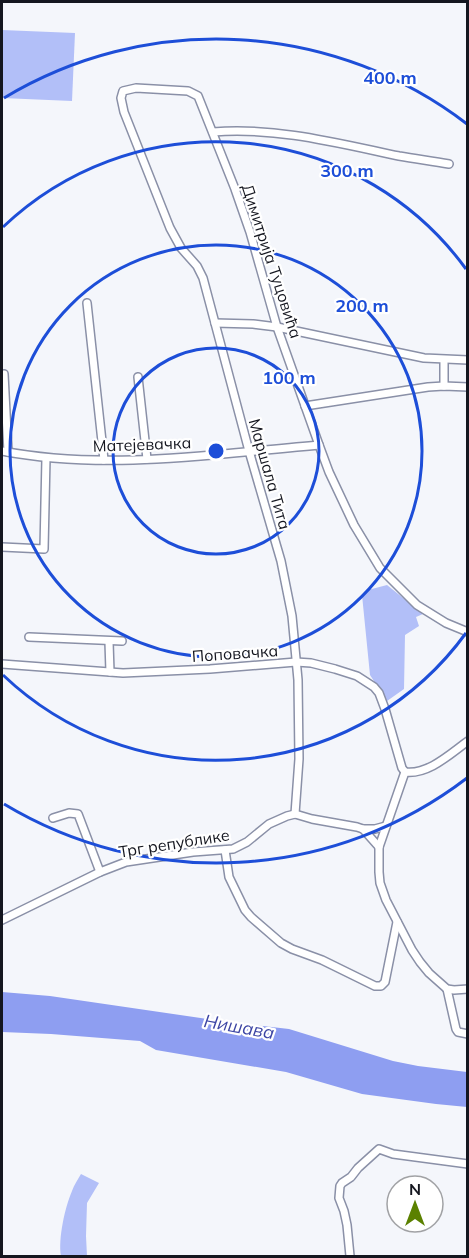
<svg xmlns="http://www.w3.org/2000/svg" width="469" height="1258" font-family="Mulish,sans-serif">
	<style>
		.green { fill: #b2bff8 }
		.water { fill: #8e9ef1 }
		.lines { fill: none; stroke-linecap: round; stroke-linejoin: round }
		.minor-casing { stroke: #8a90a7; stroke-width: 10 }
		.minor { stroke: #fff; stroke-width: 7 }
		.ring { fill: none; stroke: #1d4ed8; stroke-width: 3 }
		.labels { text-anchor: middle; stroke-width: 4.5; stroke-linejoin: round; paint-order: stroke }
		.street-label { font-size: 16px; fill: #14161f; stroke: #fff }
		.water-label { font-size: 18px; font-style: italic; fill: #3c45a4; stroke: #fff }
		.centre { fill: #1d4ed8; stroke: #fff; stroke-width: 3 }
		.ring-label { font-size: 18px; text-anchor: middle; font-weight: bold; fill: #1d4ed8; stroke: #fff; stroke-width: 4.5; stroke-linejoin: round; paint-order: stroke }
	</style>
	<rect width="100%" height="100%" fill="#f4f6fb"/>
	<g class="green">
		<path d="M2 30 75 33 72 101 2 98Z"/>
		<path d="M387 585 423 614 416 617 419 626 405 635 404 689 387 701 370 675 362 595 368 590Z"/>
		<path d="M81 1174 99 1183 87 1203 86 1236 87 1256H61C58 1239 65 1207 72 1191 74 1185 78 1179 81 1174Z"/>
	</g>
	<path class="water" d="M2 992 50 996 228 1022 289 1029 393 1061 418 1066 467 1072V1107L436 1104 362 1094 286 1072 156 1050 140 1041 51 1034 2 1032Z"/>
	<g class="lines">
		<g class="minor-casing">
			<g id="minor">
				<path d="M213 132C277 127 337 143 399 156 416 159 432 161 449 164"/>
				<path d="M87 303 104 460"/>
				<path d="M215 323 253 324 277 327 424 358 468 360"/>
				<path d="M444 360V386"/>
				<path d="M4 374 8 452"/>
				<path d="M138 377 147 459"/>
				<path d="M305 406 428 387 444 386 468 387"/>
				<path d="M2 451C106 471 215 454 319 445"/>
				<path d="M2 547 44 549 46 458"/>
				<path d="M29 637 122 641"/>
				<path d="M109 642 110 672"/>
				<path d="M2 664 123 673 210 669 296 662 311 663 335 669 357 676 374 687 379 693 385 709 402 768 405 772"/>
				<path d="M405 772 379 847V872L380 883 386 900 412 950 420 962 429 973 447 989 454 990 468 989"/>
				<path d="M405 772C428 775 450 754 468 741"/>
				<path d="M295 814 299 759 298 680 292 616 281 561 249 451 203 278 197 266 181 248 170 228 124 112 121 98 123 91 136 88 188 91 198 96 235 189 250 232 277 327 319 445 329 472 354 525 380 568 417 605 446 623 468 632"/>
				<path d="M53 818 69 813 78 814 100 872"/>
				<path d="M363 829H375L386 826"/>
				<path d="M225 850 229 877 245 910 251 917 281 943 292 949 322 960 375 986H381L385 982 397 922"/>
				<path d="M2 920 100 872 126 862 193 852 233 849 247 842 269 824 287 816 295 814 312 819 357 827 363 829 379 847"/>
				<path d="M447 989 456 1029 458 1032 468 1034"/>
				<path d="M350 1256 347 1225 344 1211 339 1198 340 1186 342 1183 351 1177 358 1168 379 1149 393 1154 468 1164"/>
			</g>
		</g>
		<use href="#minor" class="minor"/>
	</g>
	<g class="ring">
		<circle cx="216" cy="451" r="103"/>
		<circle cx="216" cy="451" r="206"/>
		<path d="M466 633A309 309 0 0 1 3 675M3 227A309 309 0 0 1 466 269"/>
		<path d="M467 778A412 412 0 0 1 4 804M4 98A412 412 0 0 1 467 124"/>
	</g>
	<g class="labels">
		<g class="street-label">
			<text transform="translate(272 261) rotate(72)" y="6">Димитрија Туцовића</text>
			<text transform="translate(142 444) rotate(-2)" y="6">Матејевачка</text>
			<text transform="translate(270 474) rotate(74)" y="6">Маршала Тита</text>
			<text transform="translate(235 653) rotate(-4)" y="6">Поповачка</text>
			<text transform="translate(174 843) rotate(-9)" y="6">Трг републике</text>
		</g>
		<g class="water-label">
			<text transform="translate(239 1027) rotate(10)" y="6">Нишава</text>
		</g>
	</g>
	<circle cx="216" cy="451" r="9" class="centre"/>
	<g class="ring-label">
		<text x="390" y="84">400 m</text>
		<text x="347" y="177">300 m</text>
		<text x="362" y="312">200 m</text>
		<text x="289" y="384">100 m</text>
	</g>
	<rect width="469" height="1258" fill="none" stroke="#14161f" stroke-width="6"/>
	<g transform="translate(415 1204)"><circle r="28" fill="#ffffff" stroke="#a1a2a5" stroke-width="1.5"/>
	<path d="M0-4.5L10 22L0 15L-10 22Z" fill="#5b8100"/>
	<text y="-9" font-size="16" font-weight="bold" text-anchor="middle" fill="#14161f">N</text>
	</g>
</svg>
